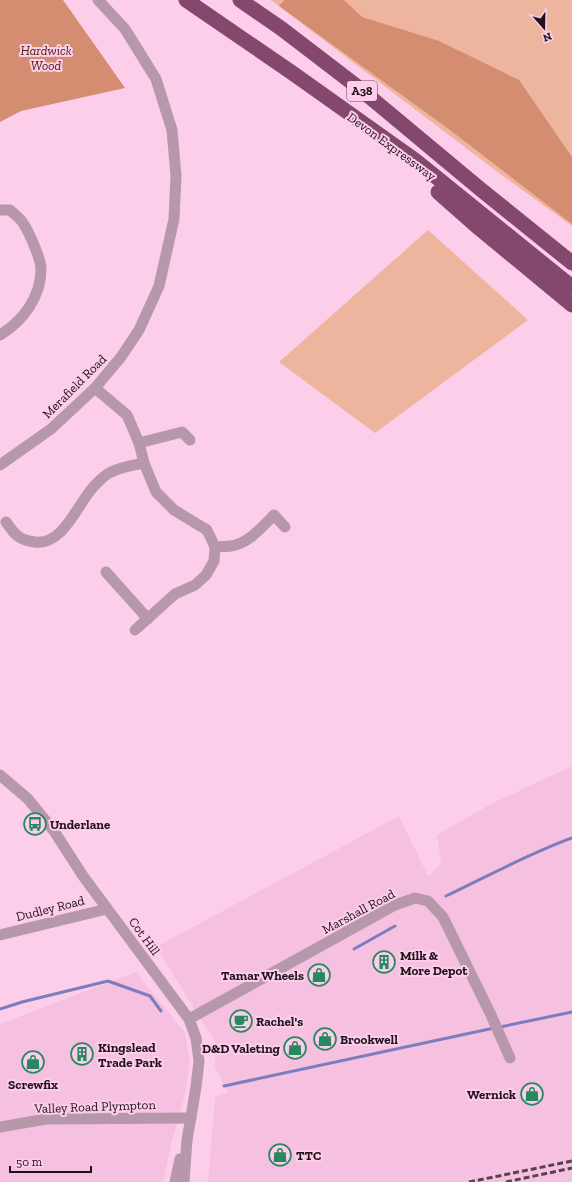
<svg xmlns="http://www.w3.org/2000/svg" width="572" height="1182" font-family="'Zilla Slab',serif">
	<style>
		.built { fill: #f6c0e1 }
		.green { fill: #edb49e }
		.forest { fill: #d48d71 }
		.lines { fill: none; stroke-linecap: round; stroke-linejoin: round }
		.stream { stroke: #7c7dbe; stroke-width: 3 }
		.minor { stroke: #b798aa; stroke-width: 11 }
		.highway { stroke: #84486f; stroke-width: 15 }
		.rail { stroke: #594150; stroke-width: 3; stroke-dasharray: 6 3; stroke-linecap: butt }
		.labels { text-anchor: middle; stroke-width: 4; stroke-linejoin: round; paint-order: stroke }
		.shield { fill: #fdceea; stroke: #634a59; stroke-width: 1 }
		.shield-label { font-size: 12px; font-weight: bold; fill: #21111b }
		.park-label { font-size: 13px; font-style: italic; fill: #4e200c; stroke: #fdceea }
		.street-label { font-size: 13px; fill: #21111b; stroke: #fdceea }
		.poi-label { font-size: 13px; font-weight: bold; fill: #21111b; stroke: #fdceea; text-anchor: start }
	</style>
	<rect width="100%" height="100%" fill="#fdceea"/>
	<g class="built">
		<path d="M572 766V1182H208L215 1097 228 1093 215 1067V1042L156 947 399 816 428 876 441 864 437 835 491 804Z"/>
		<path d="M136 972 185 1033 190 1061 184 1099 172 1141 163 1182H0V1024Z"/>
	</g>
	<g class="green">
		<path d="M271 0H572V226L495 170Z"/>
		<path d="M428 230 528 320 375 433 279 362Z"/>
	</g>
	<g class="forest">
		<path d="M0 0H63L125 88 21 111 0 122Z"/>
		<path d="M284 0H344L362 17 439 41 519 80 572 157V224L450 130 279 6Z"/>
	</g>
	<g class="lines">
		<g class="stream">
			<path d="M446 896C488 876 528 854 572 838"/>
			<path d="M354 949 395 926"/>
			<path d="M0 1009 22 1002 108 981 150 996 161 1011"/>
			<path d="M500 1027 572 1012"/>
			<path d="M224 1086 494 1028"/>
		</g>
		<g class="minor">
			<path d="M0 210H10C14 214 20 218 23 223 29 232 41 259 41 269 41 297 23 321 0 335"/>
			<path d="M95 388 127 415 139 443 144 463 156 492 174 510 207 530 215 547 214 561 206 575 195 585 175 594 135 630"/>
			<path d="M139 443 182 432 190 440"/>
			<path d="M0 465 51 429 95 388 121 357 139 330 159 286 174 219 176 176 172 130 156 79 125 29 98 0"/>
			<path d="M6 522C15 535 19 540 35 542 65 546 79 499 97 483 101 479 106 474 111 472 121 467 134 465 144 463"/>
			<path d="M215 547C221 546 226 547 231 546 249 543 262 527 274 515L285 527"/>
			<path d="M106 572 148 619"/>
			<path d="M0 775 28 799 54 831 83 876 189 1019 196 1038 199 1061 196 1087 187 1140 184 1182"/>
			<path d="M0 935 107 909"/>
			<path d="M189 1019 395 905 415 898 428 901 443 917 491 1015 510 1058"/>
			<path d="M0 1127 46 1119 191 1118"/>
			<path d="M175 1182 180 1159"/>
		</g>
		<g class="highway">
			<path d="M186 0 291 72 415 160 572 287"/>
			<path d="M240 0 282 29 359 88 479 188 572 263"/>
			<path d="M438 192 480 229 572 305"/>
		</g>
		<g class="rail">
			<path d="M469 1182 572 1161"/>
			<path d="M506 1182 572 1168"/>
		</g>
	</g>
	<defs>
		<g id="bus-ring" transform="scale(1.15)"><circle r="9.5" fill="#fdceea" stroke="#288861" stroke-width="1.5"/><path d="M-5-6H5V4H4V6H2V4H-2V6H-4V4H-5ZM-3.5-4V0h7V-4ZM-3.5 1.2v1.5H-2V1.2ZM2 1.2v1.5H3.5V1.2Z" fill="#288861"/></g>
		<g id="building-ring" transform="scale(1.15)"><circle r="9.5" fill="#fdceea" stroke="#288861" stroke-width="1.5"/><path d="M-4-6H4V6H1V3H-1V6H-4ZM-2.5-4.3h1.7v1.8h-1.7ZM.8-4.3h1.7v1.8H.8ZM-2.5-1h1.7V.8h-1.7ZM.8-1h1.7V.8H.8Z" fill="#288861"/></g>
		<g id="shop-ring" transform="scale(1.15)"><circle r="9.5" fill="#fdceea" stroke="#288861" stroke-width="1.5"/><path d="M-5-2.5h2.3a2.7 3.5 0 0 1 5.4 0H5L5.5 6h-11ZM-1.5-2.5h3a1.5 2.3 0 0 0-3 0Z" fill="#288861"/></g>
		<g id="cafe-ring" transform="scale(1.15)"><circle r="9.5" fill="#fdceea" stroke="#288861" stroke-width="1.5"/><path d="M-5.5-4.5H6V0H3Q3 3.5 0 3.5H-2.5Q-5.5 3.5-5.5 0ZM3-3.2v2h1.7v-2ZM-6 4.5H4V6H-6Z" fill="#288861"/></g>
	</defs>
	<g fill-rule="evenodd">
		<use href="#bus-ring" x="35" y="824"/>
		<use href="#building-ring" x="384" y="962"/>
		<use href="#shop-ring" x="319" y="975"/>
		<use href="#cafe-ring" x="241" y="1021"/>
		<use href="#shop-ring" x="325" y="1039"/>
		<use href="#shop-ring" x="295" y="1048"/>
		<use href="#building-ring" x="82" y="1054"/>
		<use href="#shop-ring" x="33" y="1062"/>
		<use href="#shop-ring" x="532" y="1094"/>
		<use href="#shop-ring" x="280" y="1155"/>
	</g>
	<g class="labels">
		<rect class="shield" x="347" y="81" width="30" height="20" rx="3"/>
		<g class="shield-label">
			<text x="362" y="95">A38</text>
		</g>
		<g class="park-label">
			<text x="46" y="55">Hardwick<tspan x="46" dy="15">Wood</tspan></text>
		</g>
		<g class="street-label">
			<text transform="translate(392 146) rotate(36)" y="5">Devon Expressway</text>
			<text transform="translate(74 386) rotate(-45)" y="5">Merafield Road</text>
			<text transform="translate(50 908) rotate(-14)" y="5">Dudley Road</text>
			<text transform="translate(358 911) rotate(-28)" y="5">Marshall Road</text>
			<text transform="translate(145 936) rotate(54)" y="5">Cot Hill</text>
			<text transform="translate(95 1106) rotate(-2)" y="5">Valley Road Plympton</text>
		</g>
		<g class="poi-label">
			<text x="50" y="829">Underlane</text>
			<text x="400" y="960">Milk &amp;<tspan x="400" dy="15">More Depot</tspan></text>
			<text x="304" y="980" text-anchor="end">Tamar Wheels</text>
			<text x="256" y="1026">Rachel's</text>
			<text x="340" y="1044">Brookwell</text>
			<text x="98" y="1052">Kingslead<tspan x="98" dy="15">Trade Park</tspan></text>
			<text x="280" y="1053" text-anchor="end">D&amp;D Valeting</text>
			<text x="33" y="1089" text-anchor="middle">Screwfix</text>
			<text x="516" y="1099" text-anchor="end">Wernick</text>
			<text x="296" y="1160">TTC</text>
		</g>
	</g>
	<g transform="translate(544 28) rotate(160)" stroke="#fdceea" stroke-width="3" paint-order="stroke">
	<path d="M0-3L7 15L0 10L-7 15Z" fill="#21111b"/>
	<text y="-6" font-size="11" font-weight="bold" text-anchor="middle" fill="#21111b">N</text>
	</g>
	<path d="M10 1166v6h81v-6" fill="none" stroke="#21111b" stroke-width="2"/>
	<text x="16" y="1166" font-size="12" fill="#21111b" stroke="#fdceea" stroke-width="3" paint-order="stroke">50 m</text>
</svg>
